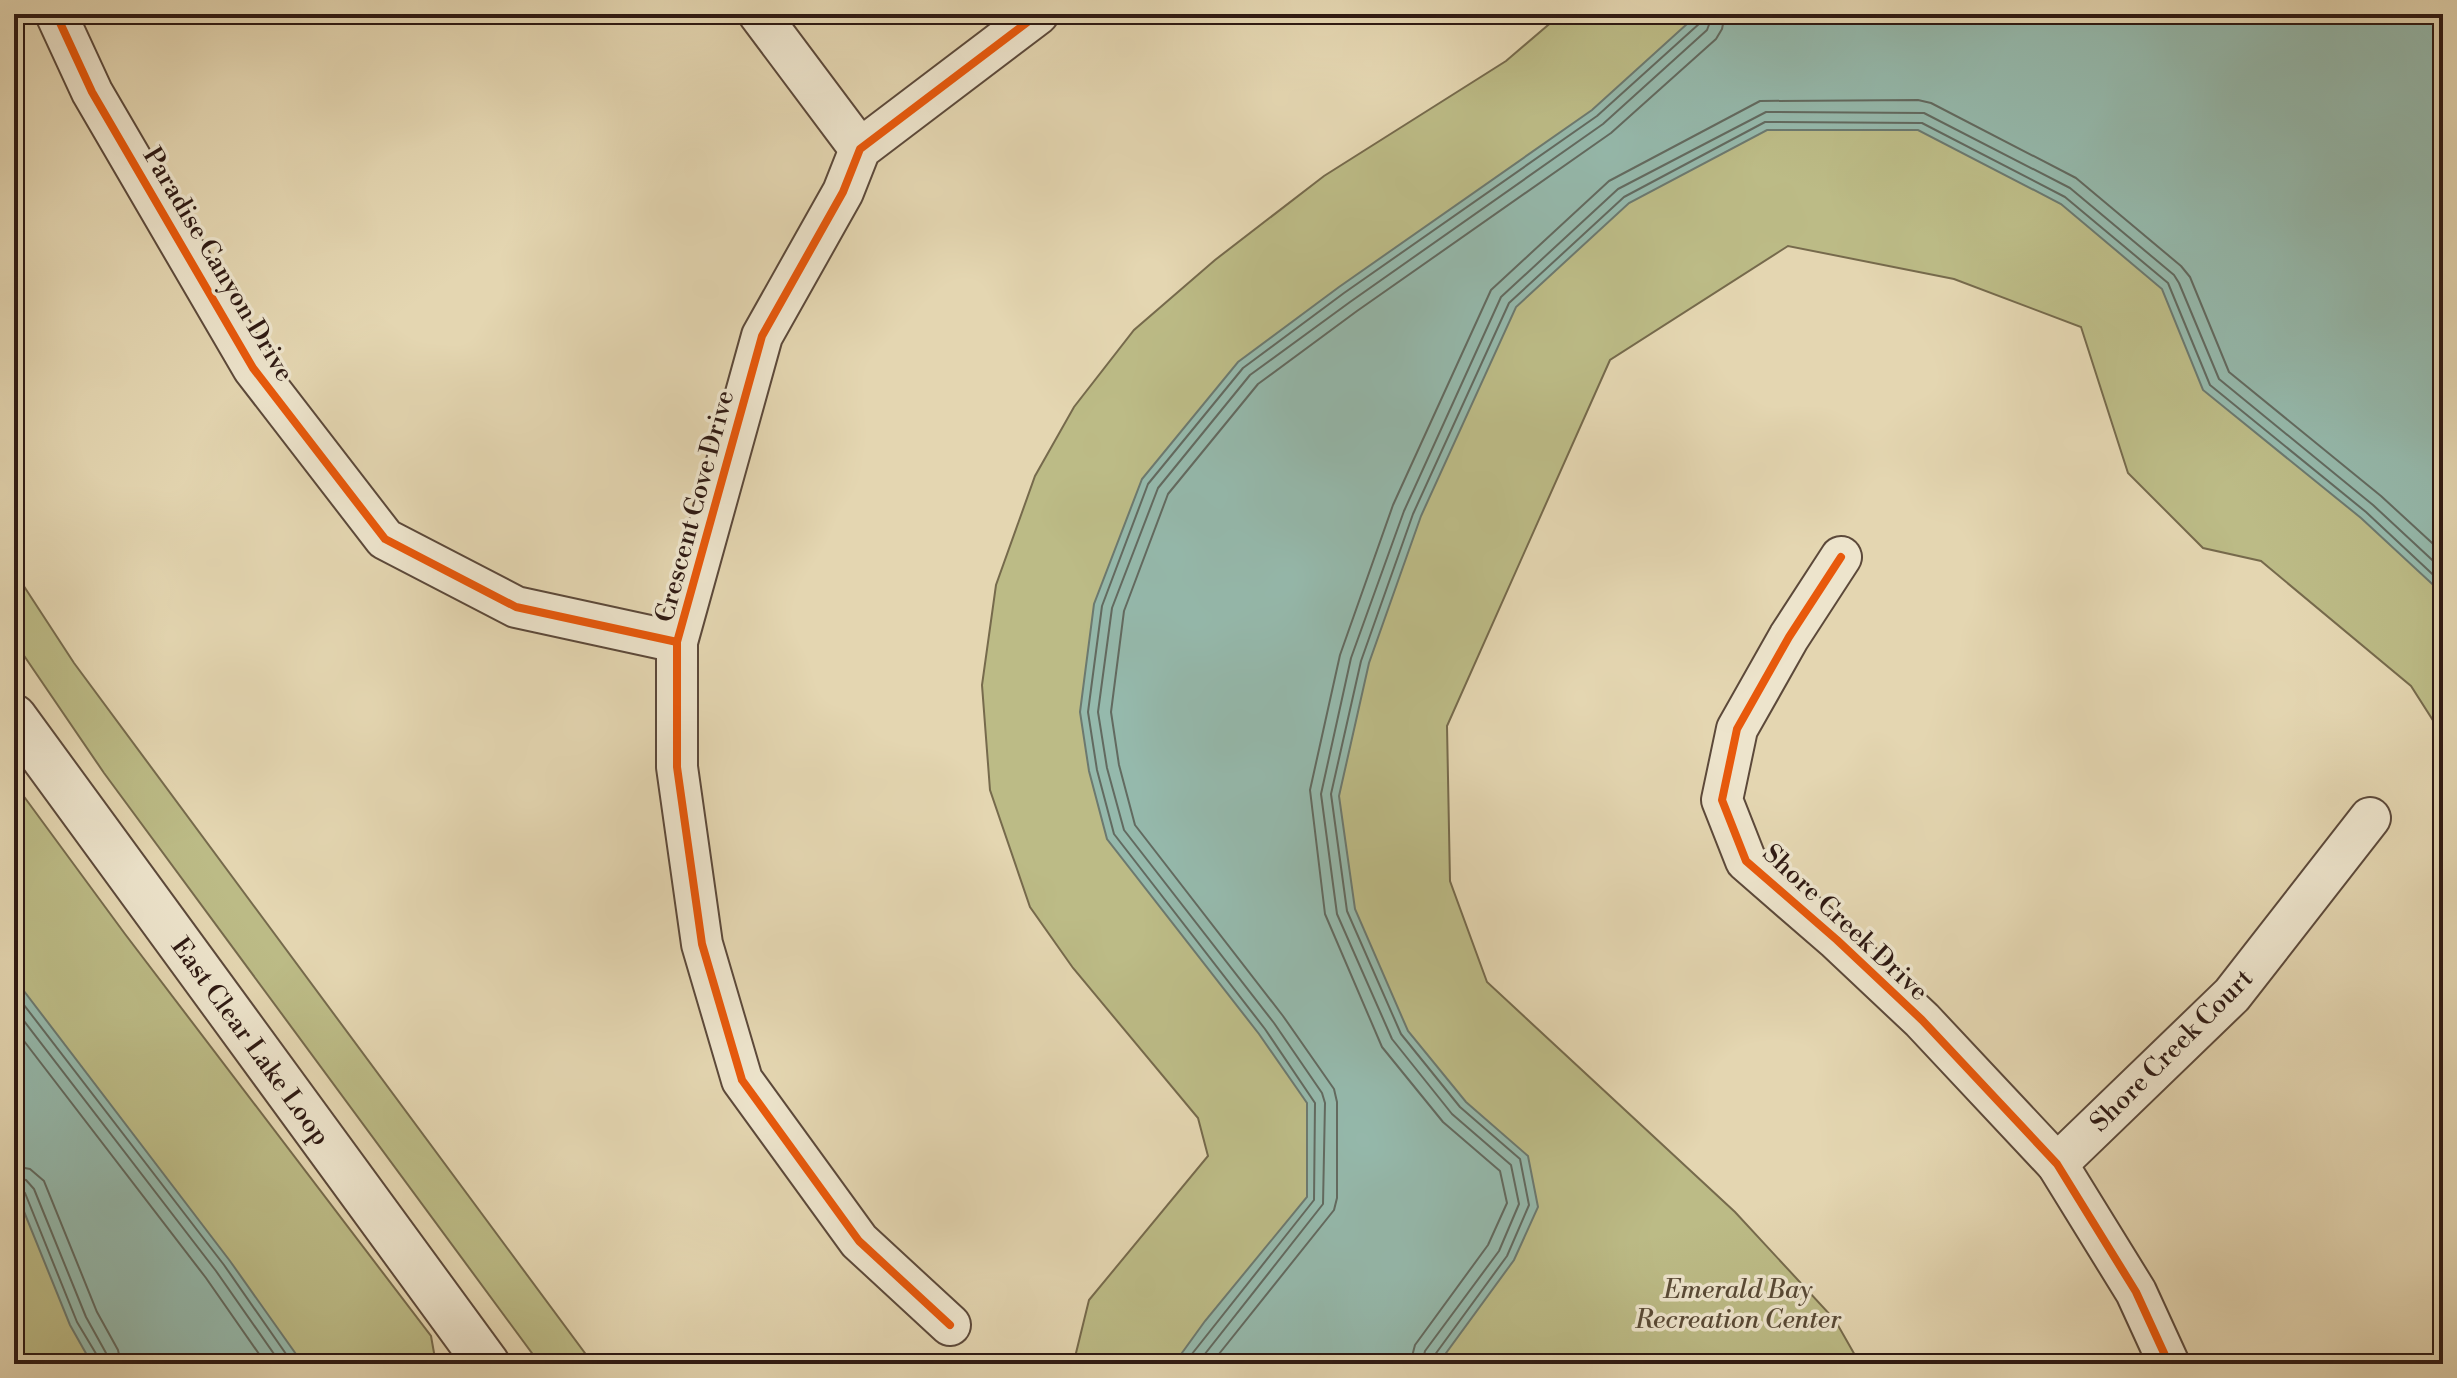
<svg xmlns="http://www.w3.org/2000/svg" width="2457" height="1378" font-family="'Libre Bodoni',serif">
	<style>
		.green { fill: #bcbb86; stroke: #766a4c; stroke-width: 2 }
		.water { fill: #95b9ac; stroke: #6c796f; stroke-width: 2 }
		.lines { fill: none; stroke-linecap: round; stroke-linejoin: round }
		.shore { stroke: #626a60; stroke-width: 2 }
		.minor-casing { stroke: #5c493a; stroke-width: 44 }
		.tertiary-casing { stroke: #5c493a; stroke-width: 48 }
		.minor { stroke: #ede4cc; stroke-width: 40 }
		.tertiary { stroke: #ede4cc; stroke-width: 44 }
		.cycleway-casing { stroke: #ede4cc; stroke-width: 13 }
		.cycleway { stroke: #e8590c; stroke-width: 8 }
		.labels { text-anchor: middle; stroke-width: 7; stroke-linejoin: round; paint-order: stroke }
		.street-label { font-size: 26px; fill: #2f1a13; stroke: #ede4cc }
		.park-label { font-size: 26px; font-style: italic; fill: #594a36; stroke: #ede4cc }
	</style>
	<rect width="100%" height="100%" fill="#e4d6b1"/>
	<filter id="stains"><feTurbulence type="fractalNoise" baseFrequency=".0025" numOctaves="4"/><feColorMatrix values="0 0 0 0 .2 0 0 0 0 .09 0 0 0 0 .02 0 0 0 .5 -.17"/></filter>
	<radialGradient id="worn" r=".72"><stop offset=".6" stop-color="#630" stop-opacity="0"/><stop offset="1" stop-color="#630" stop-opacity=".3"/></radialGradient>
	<g class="green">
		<path d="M1561 14H2443V736L2411 686 2261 561 2203 548 2128 473 2081 327 1954 279 1788 246 1610 360 1447 726 1450 881 1487 982 1735 1212 1835 1320 1860 1364H1069L1076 1353 1089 1300 1208 1156 1198 1118 1073 968 1030 907 990 790 982 685 996 585 1035 476 1074 407 1134 330 1215 260 1324 176 1506 61Z"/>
		<path d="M14 571 74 663 593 1364H540L104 773 14 641Z"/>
		<path d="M14 783 125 934 431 1336 436 1364H14Z"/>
	</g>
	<g class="water">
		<path d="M1698 14H2443V594L2361 518 2203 390 2162 289 2061 204 1918 130H1767L1629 203 1516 307 1421 516 1369 663 1339 796 1355 909 1408 1031 1466 1102 1528 1156 1538 1207 1514 1260 1438 1364H1174L1205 1321 1307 1197V1103L1259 1034 1107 839 1089 771 1080 712 1094 604 1142 479 1238 362 1339 287 1592 110Z"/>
		<path d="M14 978 230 1261 303 1364H92L70 1325 14 1187Z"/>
	</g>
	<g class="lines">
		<g class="shore">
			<path d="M14 992 224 1265 293 1364"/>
			<path d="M14 1008 216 1271 281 1364"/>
			<path d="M14 1028 206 1278 266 1364"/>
			<path d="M14 1166 30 1169 44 1181 97 1312 118 1350 121 1364"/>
			<path d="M14 1178 26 1180 34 1189 86 1317 106 1353 109 1364"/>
			<path d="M14 1188 20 1189 25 1193 77 1322 98 1357V1364"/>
			<path d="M1184 1364 1314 1200 1315 1103 1265 1029 1114 834 1097 770 1088 712 1102 606 1148 484 1243 368 1344 293 1597 116 1700 23 1703 14"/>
			<path d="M1197 1364 1323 1204 1325 1103 1322 1093 1274 1023 1124 830 1107 768 1098 712 1112 608 1158 488 1250 375 1350 302 1603 124 1707 30 1713 14"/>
			<path d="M1211 1364 1334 1210 1337 1198V1102L1334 1089 1283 1016 1135 825 1119 765 1111 712 1124 611 1168 494 1258 384 1357 311 1611 133 1716 39 1722 29 1725 14"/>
			<path d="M1410 1364 1415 1345 1488 1245 1507 1203 1500 1171 1443 1122 1382 1047 1325 914 1310 790 1340 655 1393 505 1491 290 1609 181 1760 101 1918 100 1931 103 2076 178 2181 266 2190 277 2229 372 2381 496 2443 553"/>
			<path d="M1422 1364 1425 1351 1499 1251 1519 1204 1511 1165 1452 1114 1392 1039 1337 914 1321 794 1351 658 1404 511 1501 297 1618 189 1766 112 1924 113 2070 188 2174 275 2179 283 2219 379 2373 505 2443 570"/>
			<path d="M1432 1364 1434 1356 1507 1256 1529 1205 1520 1159 1460 1107 1401 1034 1347 911 1331 794 1361 661 1413 514 1509 303 1624 197 1765 122 1922 123 2065 197 2168 283 2210 385 2366 512 2443 584"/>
		</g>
		<g class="minor-casing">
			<g id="minor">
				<path d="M56 14 92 92 253 368 385 539 516 607 677 642"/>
				<path d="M759 14 860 149"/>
				<path d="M1841 557 1789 637 1737 729 1722 800 1746 861 1837 940 1922 1020 2057 1164 2136 1292 2169 1364"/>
				<path d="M2057 1164 2232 995 2370 818"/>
				<path d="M950 1325 859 1241 742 1080 702 944 677 767V642L762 336 843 192 860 149 1038 14"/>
			</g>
		</g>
		<g class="tertiary-casing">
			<path id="tertiary" d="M14 717 487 1364"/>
		</g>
		<use href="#minor" class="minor"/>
		<use href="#tertiary" class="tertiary"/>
		<g class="cycleway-casing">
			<g id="cycleway">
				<path d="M56 14 92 92 253 368 385 539 516 607 677 642"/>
				<path d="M1841 557 1789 637 1737 729 1722 800 1746 861 1837 940 1922 1020 2057 1164 2136 1292 2169 1364"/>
				<path d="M950 1325 859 1241 742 1080 702 944 677 767V642L762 336 843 192 860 149 1038 14"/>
			</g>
		</g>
		<use href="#cycleway" class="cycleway"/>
	</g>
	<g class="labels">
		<g class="street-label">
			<text transform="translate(219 264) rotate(59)" y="9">Paradise Canyon Drive</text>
			<text transform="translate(694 506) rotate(-75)" y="9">Crescent Cove Drive</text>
			<text transform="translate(1846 922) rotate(43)" y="9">Shore Creek Drive</text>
			<text transform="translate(251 1041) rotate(54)" y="9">East Clear Lake Loop</text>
			<text transform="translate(2171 1050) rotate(-45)" y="9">Shore Creek Court</text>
		</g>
		<g class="park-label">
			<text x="1738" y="1298">Emerald Bay<tspan x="1738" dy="30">Recreation Center</tspan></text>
		</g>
	</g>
	<rect width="2457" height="1378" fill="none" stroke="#e4d6b1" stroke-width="48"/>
	<rect x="16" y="16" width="2425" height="1346" fill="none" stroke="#2f1a13" stroke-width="4"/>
	<rect x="24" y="24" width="2409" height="1330" fill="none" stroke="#2f1a13" stroke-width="2"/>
	<rect width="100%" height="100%" filter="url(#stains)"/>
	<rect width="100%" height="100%" fill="url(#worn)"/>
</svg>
